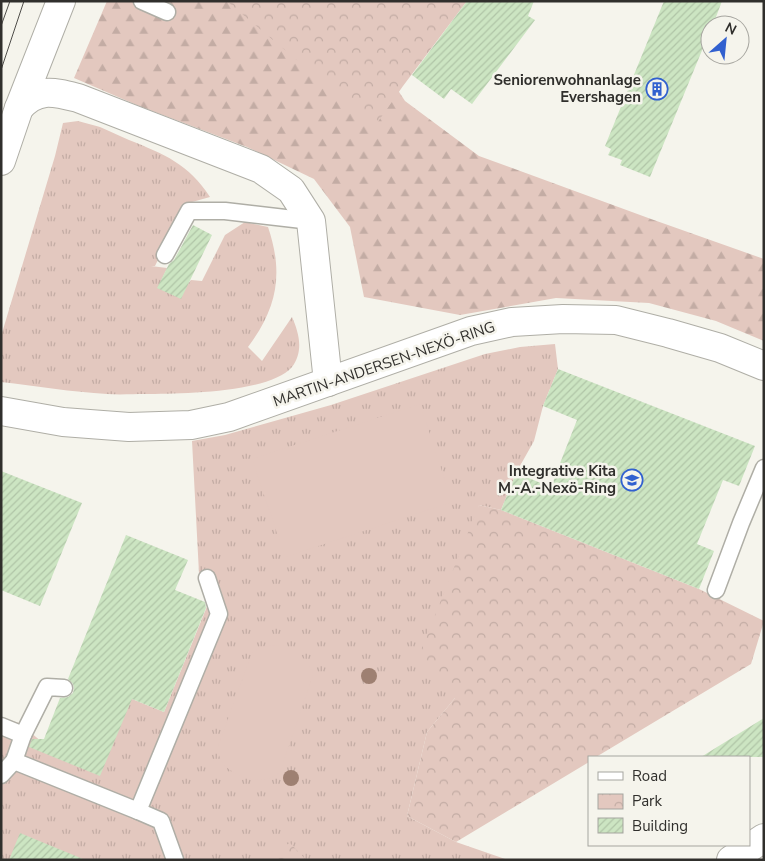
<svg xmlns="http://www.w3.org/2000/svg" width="765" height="861" font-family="'Nunito Sans',sans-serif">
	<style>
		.grass { fill: url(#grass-tufts) }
		.forest { fill: url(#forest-firs) }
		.park { fill: url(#park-crowns) }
		.pitch { fill: #e3c8bf }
		.building { fill: url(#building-hatch) }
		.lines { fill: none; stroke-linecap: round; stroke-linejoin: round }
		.lane-casing { stroke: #afaea6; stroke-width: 19 }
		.street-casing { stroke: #afaea6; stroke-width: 30 }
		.secondary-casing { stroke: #afaea6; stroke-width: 30 }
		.lane { stroke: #fff; stroke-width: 16 }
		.street { stroke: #fff; stroke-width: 28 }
		.secondary { stroke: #fff; stroke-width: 28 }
		.tram { stroke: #4e4d49; stroke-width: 1 }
		.tree { fill: #9e8072 }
		.labels { text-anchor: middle; stroke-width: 5; stroke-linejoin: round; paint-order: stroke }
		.poi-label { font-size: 15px; font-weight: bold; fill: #302f2c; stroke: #f5f4ec; text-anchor: end }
		.street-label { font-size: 15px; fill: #302f2c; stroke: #f5f4ec }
	</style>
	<defs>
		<pattern id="grass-tufts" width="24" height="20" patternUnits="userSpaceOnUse" patternTransform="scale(1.25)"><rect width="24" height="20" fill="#e3c8bf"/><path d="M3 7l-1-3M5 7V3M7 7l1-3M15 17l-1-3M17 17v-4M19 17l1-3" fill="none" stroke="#c3aca4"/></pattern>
		<pattern id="forest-firs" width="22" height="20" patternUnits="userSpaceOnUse" patternTransform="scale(1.25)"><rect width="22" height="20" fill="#e3c8bf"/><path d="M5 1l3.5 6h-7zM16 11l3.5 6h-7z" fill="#c3aca4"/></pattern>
		<pattern id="park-crowns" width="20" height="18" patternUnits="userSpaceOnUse" patternTransform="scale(1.25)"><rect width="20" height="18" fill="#e3c8bf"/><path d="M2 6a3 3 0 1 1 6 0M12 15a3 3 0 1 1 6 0" fill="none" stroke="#c3aca4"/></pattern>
		<pattern id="building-hatch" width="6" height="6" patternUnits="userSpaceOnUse" patternTransform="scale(1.25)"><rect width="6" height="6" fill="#cce5c2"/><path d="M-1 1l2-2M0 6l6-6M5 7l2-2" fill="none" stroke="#b0c5a7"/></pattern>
	</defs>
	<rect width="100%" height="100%" fill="#f5f4ec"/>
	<g class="grass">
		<path d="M78 121C85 123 93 125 100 127 110 131 119 136 129 140 164 154 189 164 210 197L185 204 155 266H151L167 268 158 288 188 284 191 280 202 281 225 235 245 222 268 227C284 274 277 308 248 347L262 361 292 317C299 333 304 351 292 367 270 393 179 394 145 394 133 394 120 395 107 394 72 392 36 386 1 382L2 333 55 156 63 123Z"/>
		<path d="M555 344 558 369 543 406 534 441 516 473 501 510 479 505 455 698 427 732 407 816 456 842 508 860H1V717L19 723 42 742 132 699 164 712 208 604 199 573 192 441 225 435 331 405 485 354 520 347Z"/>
	</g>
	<path class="forest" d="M107 1H406L386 72 405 101 479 156 651 219 764 259V341L716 321 649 303 556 298 460 315 364 297 350 227 314 179 247 147 139 106 74 78Z"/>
	<g class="park">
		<path d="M231 1H467L403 86 375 126 229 3Z"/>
		<path d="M479 505 501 510 699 589 764 621 751 664 596 757H589V762L456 842 407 816 427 732 455 698 419 655Z"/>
		<path d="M290 843 306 860H257Z"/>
	</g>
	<g class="pitch">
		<path d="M420 404 452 502 285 557 252 459Z"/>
		<path d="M275 645 287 646 299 654 309 664 313 675 280 772C277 774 273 777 270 778 254 784 234 775 223 764 220 760 219 754 217 749L252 653 261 647Z"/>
	</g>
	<g class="building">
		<path d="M467 1H534L528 16 535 20 472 104 451 89 444 99 412 75Z"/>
		<path d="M664 1H722L713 25H710V31L650 177 620 165 622 160 608 155 611 149 605 146Z"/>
		<path d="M193 225 212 235 181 299 157 288 169 264 174 260Z"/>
		<path d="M558 369 755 446 739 486 723 480 697 544 714 551 699 589 501 510 516 473 551 487 564 453 577 420 543 406Z"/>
		<path d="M1 471 82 503 40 606 1 590Z"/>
		<path d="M126 535 188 560 175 590 205 602 206 608 164 712 132 699 100 776 29 747 32 739H44L60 698 68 697 73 693 74 688 73 684 68 679Z"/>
		<path d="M764 718V757H701Z"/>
		<path d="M20 833 83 859V860H9Z"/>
	</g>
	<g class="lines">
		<g class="lane-casing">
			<g id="lane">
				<path d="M142 1 167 12"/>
				<path d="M165 255 189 211H225L311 221"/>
				<path d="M716 590 741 523 764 468"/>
				<path d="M64 688 47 687 23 735 14 761 138 811 219 614 207 578"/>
				<path d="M1 726 23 735"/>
				<path d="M1 775 14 761"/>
				<path d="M138 811 161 821 175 860"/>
			</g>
		</g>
		<g class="street-casing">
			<g id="street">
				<path d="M19 108C37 87 54 92 78 98L261 169 291 190 311 221 328 382"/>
				<path d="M1 411 63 422 129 427 191 425 229 417 471 331 512 322 563 319 616 320 668 333 720 348 764 366"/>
				<path d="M731 860 764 838"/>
			</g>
		</g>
		<g class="secondary-casing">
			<path id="secondary" d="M1 161 19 108 61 1"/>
		</g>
		<use href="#lane" class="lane"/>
		<use href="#street" class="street"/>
		<use href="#secondary" class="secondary"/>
		<g class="tram">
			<path d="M1 26 10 1"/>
			<path d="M1 70 24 1"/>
		</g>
	</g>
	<g class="tree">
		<circle cx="369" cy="676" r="8"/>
		<circle cx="291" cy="778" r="8"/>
	</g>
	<defs>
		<g id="building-ring" transform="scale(1.125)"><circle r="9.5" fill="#f5f4ec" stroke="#3160cf" stroke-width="1.5"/><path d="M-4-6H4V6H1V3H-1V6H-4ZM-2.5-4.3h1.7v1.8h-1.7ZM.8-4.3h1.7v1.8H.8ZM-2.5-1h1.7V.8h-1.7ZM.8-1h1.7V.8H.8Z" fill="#3160cf"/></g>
		<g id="school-ring" transform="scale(1.125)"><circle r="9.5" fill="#f5f4ec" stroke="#3160cf" stroke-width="1.5"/><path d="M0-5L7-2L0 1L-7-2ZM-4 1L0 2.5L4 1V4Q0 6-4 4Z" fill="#3160cf"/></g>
	</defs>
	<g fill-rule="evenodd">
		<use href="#building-ring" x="657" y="89"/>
		<use href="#school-ring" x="632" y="480"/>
	</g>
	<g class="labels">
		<g class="poi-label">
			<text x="641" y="85">Seniorenwohnanlage<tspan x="641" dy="17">Evershagen</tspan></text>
			<text x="616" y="476">Integrative Kita<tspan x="616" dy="17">M.-A.-Nexö-Ring</tspan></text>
		</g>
		<g class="street-label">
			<text transform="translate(384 364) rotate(-19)" y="5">MARTIN-ANDERSEN-NEXÖ-RING</text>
		</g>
	</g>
	<rect width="765" height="861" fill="none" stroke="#302f2c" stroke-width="5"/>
	<rect x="588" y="756" width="162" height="90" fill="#f5f4ec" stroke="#a6a59f"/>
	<rect x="598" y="772" width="25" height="8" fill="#ffffff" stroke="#a6a59f"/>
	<text x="632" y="781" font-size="15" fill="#302f2c">Road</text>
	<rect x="598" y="794" width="25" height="15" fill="url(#park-crowns)" stroke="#a6a59f"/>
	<text x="632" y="806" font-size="15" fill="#302f2c">Park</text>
	<rect x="598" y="818" width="25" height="15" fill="url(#building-hatch)" stroke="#a6a59f"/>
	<text x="632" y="831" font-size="15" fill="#302f2c">Building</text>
	<g transform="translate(725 40) rotate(27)"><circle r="24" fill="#f5f4ec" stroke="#a6a59f"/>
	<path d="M0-4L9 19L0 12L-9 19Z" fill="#3160cf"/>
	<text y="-8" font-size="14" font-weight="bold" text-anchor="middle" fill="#302f2c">N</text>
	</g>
</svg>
